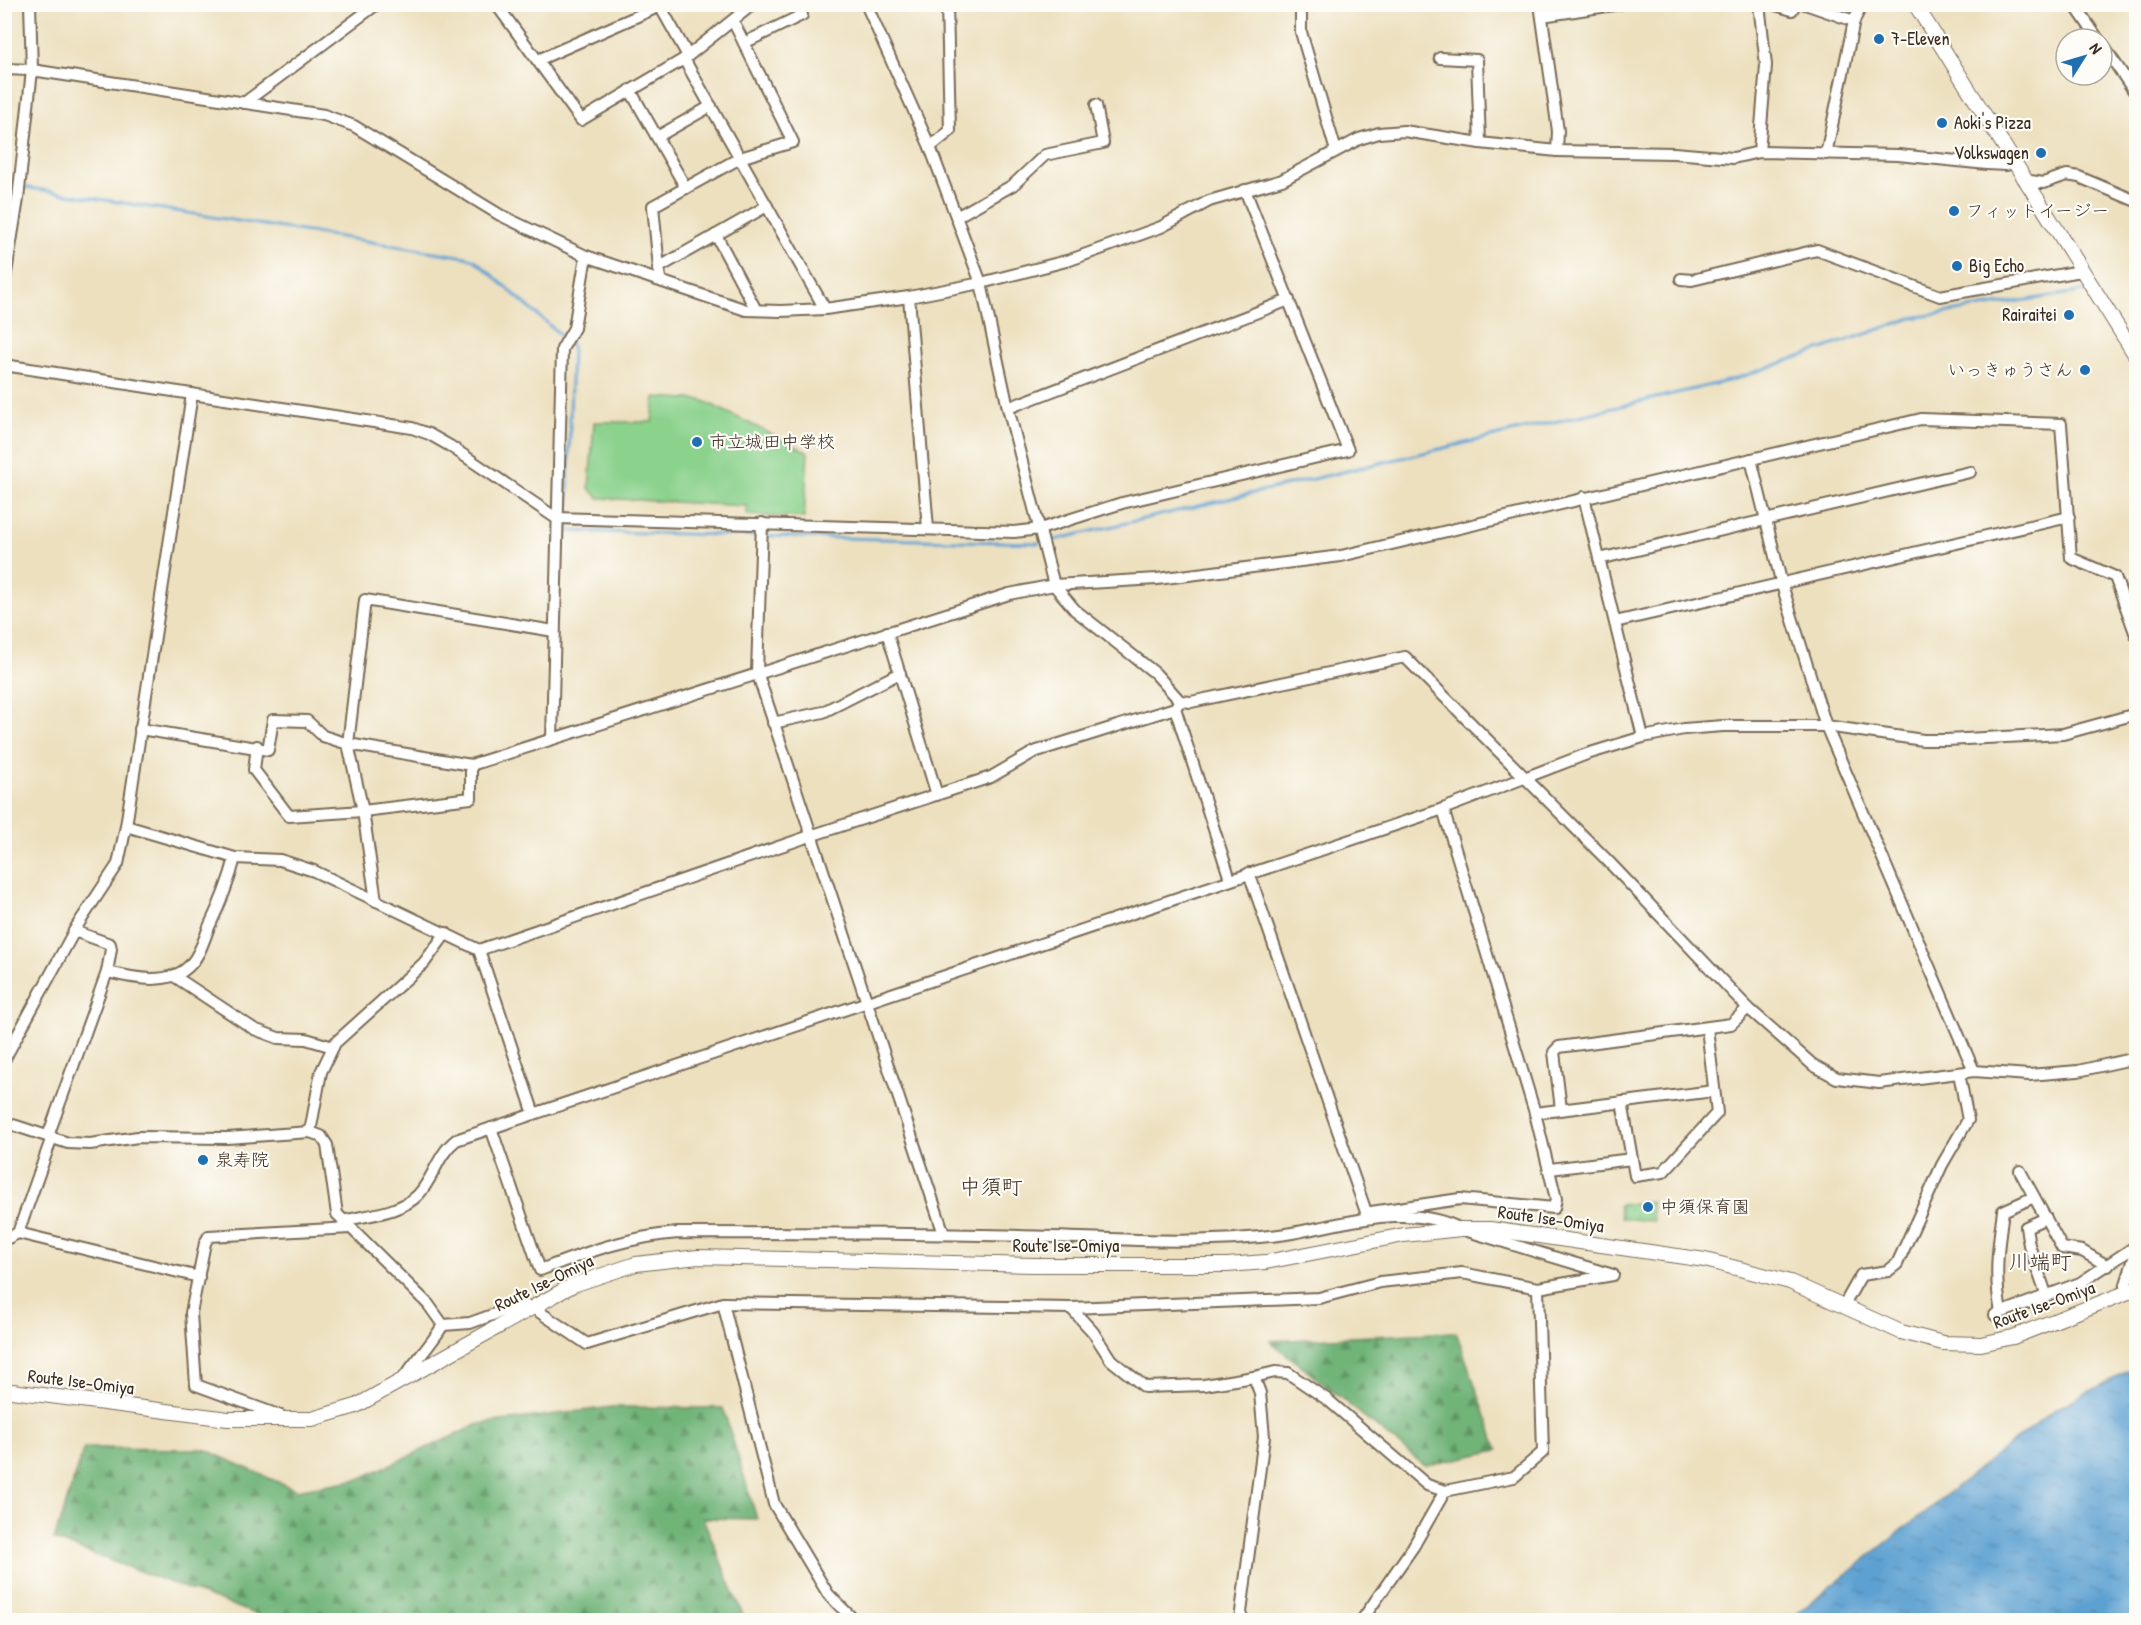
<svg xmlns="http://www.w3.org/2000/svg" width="2141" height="1625" font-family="'Patrick Hand','Klee One',sans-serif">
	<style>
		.forest { fill: url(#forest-firs); stroke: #566f4b; stroke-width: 1.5 }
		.park { fill: url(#park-dots); stroke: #637e56; stroke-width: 1.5 }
		.pitch { fill: #8bd28d; stroke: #637e56; stroke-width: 1.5 }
		.water { fill: url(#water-ripples); stroke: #4c6678; stroke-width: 1.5 }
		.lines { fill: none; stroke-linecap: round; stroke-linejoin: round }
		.stream { stroke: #5da1d2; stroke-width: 3 }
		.minor-casing { stroke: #796a56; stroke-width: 14 }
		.major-casing { stroke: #796a56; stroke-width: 16 }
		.minor { stroke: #fff; stroke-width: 10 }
		.major { stroke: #fff; stroke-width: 14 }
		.poi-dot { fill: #1f6fb2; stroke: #fdfcf7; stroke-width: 2 }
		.labels { text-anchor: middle; stroke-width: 4.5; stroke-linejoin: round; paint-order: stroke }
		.poi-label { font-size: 18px; fill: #3b2a1e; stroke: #fdfcf7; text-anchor: start }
		.street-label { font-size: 18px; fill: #3b2a1e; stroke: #fdfcf7 }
		.quarter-label { font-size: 21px; fill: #3b2a1e; stroke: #fdfcf7 }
	</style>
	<defs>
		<pattern id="forest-firs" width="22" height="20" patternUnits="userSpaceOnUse" patternTransform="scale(1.5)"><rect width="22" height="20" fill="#70b478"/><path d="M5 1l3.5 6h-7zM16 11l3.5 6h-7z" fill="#5d9362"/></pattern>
		<pattern id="park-dots" width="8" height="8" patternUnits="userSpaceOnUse" patternTransform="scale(1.5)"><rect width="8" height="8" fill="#8bd28d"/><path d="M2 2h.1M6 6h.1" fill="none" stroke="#79b479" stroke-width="1.8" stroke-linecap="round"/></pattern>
		<pattern id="water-ripples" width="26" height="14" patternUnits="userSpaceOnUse" patternTransform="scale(1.5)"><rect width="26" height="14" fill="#5da1d2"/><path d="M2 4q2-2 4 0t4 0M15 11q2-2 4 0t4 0" fill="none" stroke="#4e83aa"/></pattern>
	</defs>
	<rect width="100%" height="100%" fill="#fdfcf7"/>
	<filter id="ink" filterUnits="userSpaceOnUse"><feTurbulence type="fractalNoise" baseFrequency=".0167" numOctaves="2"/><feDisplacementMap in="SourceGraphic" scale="12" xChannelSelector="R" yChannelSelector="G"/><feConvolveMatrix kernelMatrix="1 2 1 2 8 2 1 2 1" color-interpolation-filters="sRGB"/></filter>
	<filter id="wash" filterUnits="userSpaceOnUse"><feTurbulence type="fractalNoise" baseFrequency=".008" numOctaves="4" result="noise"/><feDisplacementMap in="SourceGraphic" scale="24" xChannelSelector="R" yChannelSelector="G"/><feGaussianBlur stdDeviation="1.35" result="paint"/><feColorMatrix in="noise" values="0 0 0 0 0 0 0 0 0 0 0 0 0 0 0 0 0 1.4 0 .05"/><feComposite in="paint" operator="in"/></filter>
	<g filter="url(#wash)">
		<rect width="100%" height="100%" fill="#ede0bf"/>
		<g class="forest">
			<path d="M1456 1332 1498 1450 1425 1466 1270 1341Z"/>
			<path d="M612 1407 723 1408 757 1519 703 1518 745 1620H272L54 1540 84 1448 204 1449 296 1490 359 1479 479 1424Z"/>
		</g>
		<path class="park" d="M1651 1201 1653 1221 1621 1218 1619 1205Z"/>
		<path class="pitch" d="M655 397 702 400 808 452 804 518 747 515V506L599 498 589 488 594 422H652Z"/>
		<path class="water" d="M2136 1367V1620H1789L2052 1411Z"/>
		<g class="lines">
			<g class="stream">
				<path d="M4 184 466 257 475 260 564 338"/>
				<path d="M569 342 572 346 567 531 1039 543"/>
				<path d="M1046 542 1732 380 1912 318 2091 290"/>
			</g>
		</g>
	</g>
	<g filter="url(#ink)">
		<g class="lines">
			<g class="minor-casing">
				<g id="minor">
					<path d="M496 4 581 120 684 59"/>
					<path d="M662 4 660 6 688 56"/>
					<path d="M753 4 684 59 825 309"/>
					<path d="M866 4 930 147 981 283 1008 408 1054 585 1075 610 1155 673 1180 701 1191 702 1405 657 1608 861 1748 1008 1813 1065 1837 1078 1879 1083 1974 1071 2029 1075 2078 1071 2136 1058"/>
					<path d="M1301 4V32L1336 151"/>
					<path d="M1540 4 1558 131 1557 151"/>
					<path d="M1759 4 1766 65 1759 152"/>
					<path d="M1772 4 1792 10 1795 4"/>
					<path d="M1805 4 1854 21 1826 154"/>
					<path d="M2074 4 2098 39"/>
					<path d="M1542 16 1620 4"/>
					<path d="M1854 21 1862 4"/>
					<path d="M744 43 802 15 799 4"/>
					<path d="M2102 44 2136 94"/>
					<path d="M1440 58 1477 60 1480 143"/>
					<path d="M538 60 660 6"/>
					<path d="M4 69 32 70 324 115 354 126 500 215 586 256 746 310 781 311 825 309 909 297 981 283 1070 260 1161 227 1209 201 1282 180 1359 139 1379 133 1404 131 1480 143 1557 151 1674 153 1733 158 1759 152 1898 155 1987 164 2006 165 2013 163"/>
					<path d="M630 90 686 188"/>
					<path d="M244 103 377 4"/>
					<path d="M657 137 711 106"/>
					<path d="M930 147 950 131 947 4"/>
					<path d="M2024 180 2043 183 2067 175 2079 177 2136 201"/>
					<path d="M958 216 1013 185 1045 155 1103 143 1096 105"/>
					<path d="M716 235 756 310"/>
					<path d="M658 268 767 206"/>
					<path d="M660 279 653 206 740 158 793 142 733 21"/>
					<path d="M1681 279 1692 280 1817 250 1940 296 2081 271"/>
					<path d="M4 285 18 199 32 70 30 4"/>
					<path d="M909 297 928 529"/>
					<path d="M4 365 412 428 429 434 450 446 556 518 1014 532 1040 529 1122 503 1348 450 1245 190"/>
					<path d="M1008 408 1289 300"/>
					<path d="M1751 459 1782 585 1826 726 1974 1071"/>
					<path d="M1584 497 1643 737"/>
					<path d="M762 523 757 672 944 1234"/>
					<path d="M1599 559 1970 472"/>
					<path d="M1615 622 2069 517"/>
					<path d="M887 632 937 795"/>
					<path d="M1175 708 1230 879"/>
					<path d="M773 723 823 712 900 673"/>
					<path d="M140 729 268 750 273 720 307 721 323 736 348 744 471 765"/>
					<path d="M552 739 562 349 574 328 586 256"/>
					<path d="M257 746 254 770 289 816 363 811 471 798V765L1009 594 1054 585 1157 579 1341 556 1921 419 2061 424 2071 558 2115 577 2136 635"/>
					<path d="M126 826 235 858 280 860 314 871 479 950 534 1114"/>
					<path d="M1249 873 1366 1212 1365 1217"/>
					<path d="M376 901 363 811 348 744 365 600 554 631"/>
					<path d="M74 931 110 944 111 949 107 972"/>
					<path d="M479 950 810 836 991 777 1034 752 1175 708 1180 701"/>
					<path d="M174 976 254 1029 278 1038 306 1039 333 1047"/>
					<path d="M2133 1059 2136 1075"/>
					<path d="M4 1060 77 926 118 864 126 826 192 394"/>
					<path d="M1622 1102 1635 1176 1663 1172 1717 1113 1707 1028"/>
					<path d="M1561 1109 1554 1052 1559 1047 1731 1024 1748 1008"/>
					<path d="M1535 1113 1714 1091"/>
					<path d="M4 1122 68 1143 90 1144 138 1137 227 1138 310 1132 321 1136 327 1145 337 1214 428 1304 443 1325"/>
					<path d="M310 1132 321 1072 335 1043 424 963 446 933"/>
					<path d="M48 1136 107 972C133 978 171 987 191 964 200 954 204 940 209 927 220 904 229 882 235 858"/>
					<path d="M1550 1169 1632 1159"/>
					<path d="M2020 1171 2062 1248 2082 1251 2108 1266"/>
					<path d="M1371 1212 1460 1199 1554 1208 1556 1199 1535 1113 1443 809"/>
					<path d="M2046 1218 2026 1227 2029 1245 2046 1294"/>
					<path d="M343 1221C367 1215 400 1213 418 1195 434 1178 437 1155 456 1140L1443 809 1587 754 1643 737 1684 729 1723 726H1826L1923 740H1946L2063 734 2136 714"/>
					<path d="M18 1233 199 1277"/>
					<path d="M4 1240 18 1233 52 1137"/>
					<path d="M2123 1294 2136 1252"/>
					<path d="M723 1303 774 1504 828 1594 854 1620"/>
					<path d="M1843 1307 1861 1275 1888 1271 1897 1264 1942 1165 1968 1120 1959 1073"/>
					<path d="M1071 1308 1093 1332 1111 1360 1145 1387 1204 1385 1254 1377 1260 1393 1264 1437 1240 1620"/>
					<path d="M2001 1312C1994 1277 1998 1246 2003 1211L2034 1197"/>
					<path d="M1995 1315 2080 1283 2136 1246"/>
					<path d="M443 1325 470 1323 520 1305 532 1307 587 1344 723 1303 1071 1308 1319 1298 1380 1282 1462 1273 1538 1288 1613 1275 1461 1229C1404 1200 1338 1227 1279 1235 1193 1246 1105 1238 1019 1236 906 1233 792 1233 678 1233 627 1237 588 1252 540 1270L491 1128"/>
					<path d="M1254 1377 1275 1372 1288 1373 1328 1400 1427 1485 1445 1491"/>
					<path d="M403 1379C416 1360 431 1345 443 1325"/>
					<path d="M281 1416 196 1385 191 1313 205 1243 209 1236 350 1228"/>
					<path d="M1362 1620 1413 1547 1445 1491 1514 1477 1543 1452 1538 1288"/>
				</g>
			</g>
			<g class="major-casing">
				<g id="major">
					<path d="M1915 4 2136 356"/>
					<path d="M4 1390 228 1419H312L356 1406 573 1285 636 1264 698 1257 1034 1265H1227L1266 1262 1404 1235 1461 1229H1490L1705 1260 1790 1282 1901 1332 1943 1343 1981 1344 2013 1337 2136 1289"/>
				</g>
			</g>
			<use href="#minor" class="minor"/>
			<use href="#major" class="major"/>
		</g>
	</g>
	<g class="poi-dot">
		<circle cx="1879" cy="39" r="6"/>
		<circle cx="1942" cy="123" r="6"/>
		<circle cx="2041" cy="153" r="6"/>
		<circle cx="1954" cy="211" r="6"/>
		<circle cx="1957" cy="266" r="6"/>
		<circle cx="2069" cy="315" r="6"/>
		<circle cx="2085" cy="370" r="6"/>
		<circle cx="697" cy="442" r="6"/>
		<circle cx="203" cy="1160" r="6"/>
		<circle cx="1648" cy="1207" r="6"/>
	</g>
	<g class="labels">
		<g class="poi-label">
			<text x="1891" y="45">7-Eleven</text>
			<text x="1954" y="129">Aoki's Pizza</text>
			<text x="2029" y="159" text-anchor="end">Volkswagen</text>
			<text x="1966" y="217">フィットイージー</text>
			<text x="1969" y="272">Big Echo</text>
			<text x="2057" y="321" text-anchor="end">Rairaitei</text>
			<text x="2073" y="376" text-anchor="end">いっきゅうさん</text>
			<text x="709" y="448">市立城田中学校</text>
			<text x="215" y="1166">泉寿院</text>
			<text x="1660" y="1213">中須保育園</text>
		</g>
		<g class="street-label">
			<text transform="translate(1551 1219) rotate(8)" y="6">Route Ise-Omiya</text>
			<text x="1066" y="1252">Route Ise-Omiya</text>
			<text transform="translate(544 1283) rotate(-26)" y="6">Route Ise-Omiya</text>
			<text transform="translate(2044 1305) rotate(-20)" y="6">Route Ise-Omiya</text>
			<text transform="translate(81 1382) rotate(7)" y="6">Route Ise-Omiya</text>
		</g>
		<g class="quarter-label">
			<text x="991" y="1194">中須町</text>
			<text x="2040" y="1269">川端町</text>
		</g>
	</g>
	<rect width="2141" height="1625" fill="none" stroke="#fdfcf7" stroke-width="24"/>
	<g transform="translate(2084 57) rotate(53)"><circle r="28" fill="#fdfcf7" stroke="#afa8a0" stroke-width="1.5"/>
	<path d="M0-4.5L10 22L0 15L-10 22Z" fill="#1f6fb2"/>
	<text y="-9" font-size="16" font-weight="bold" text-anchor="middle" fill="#3b2a1e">N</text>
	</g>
</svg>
